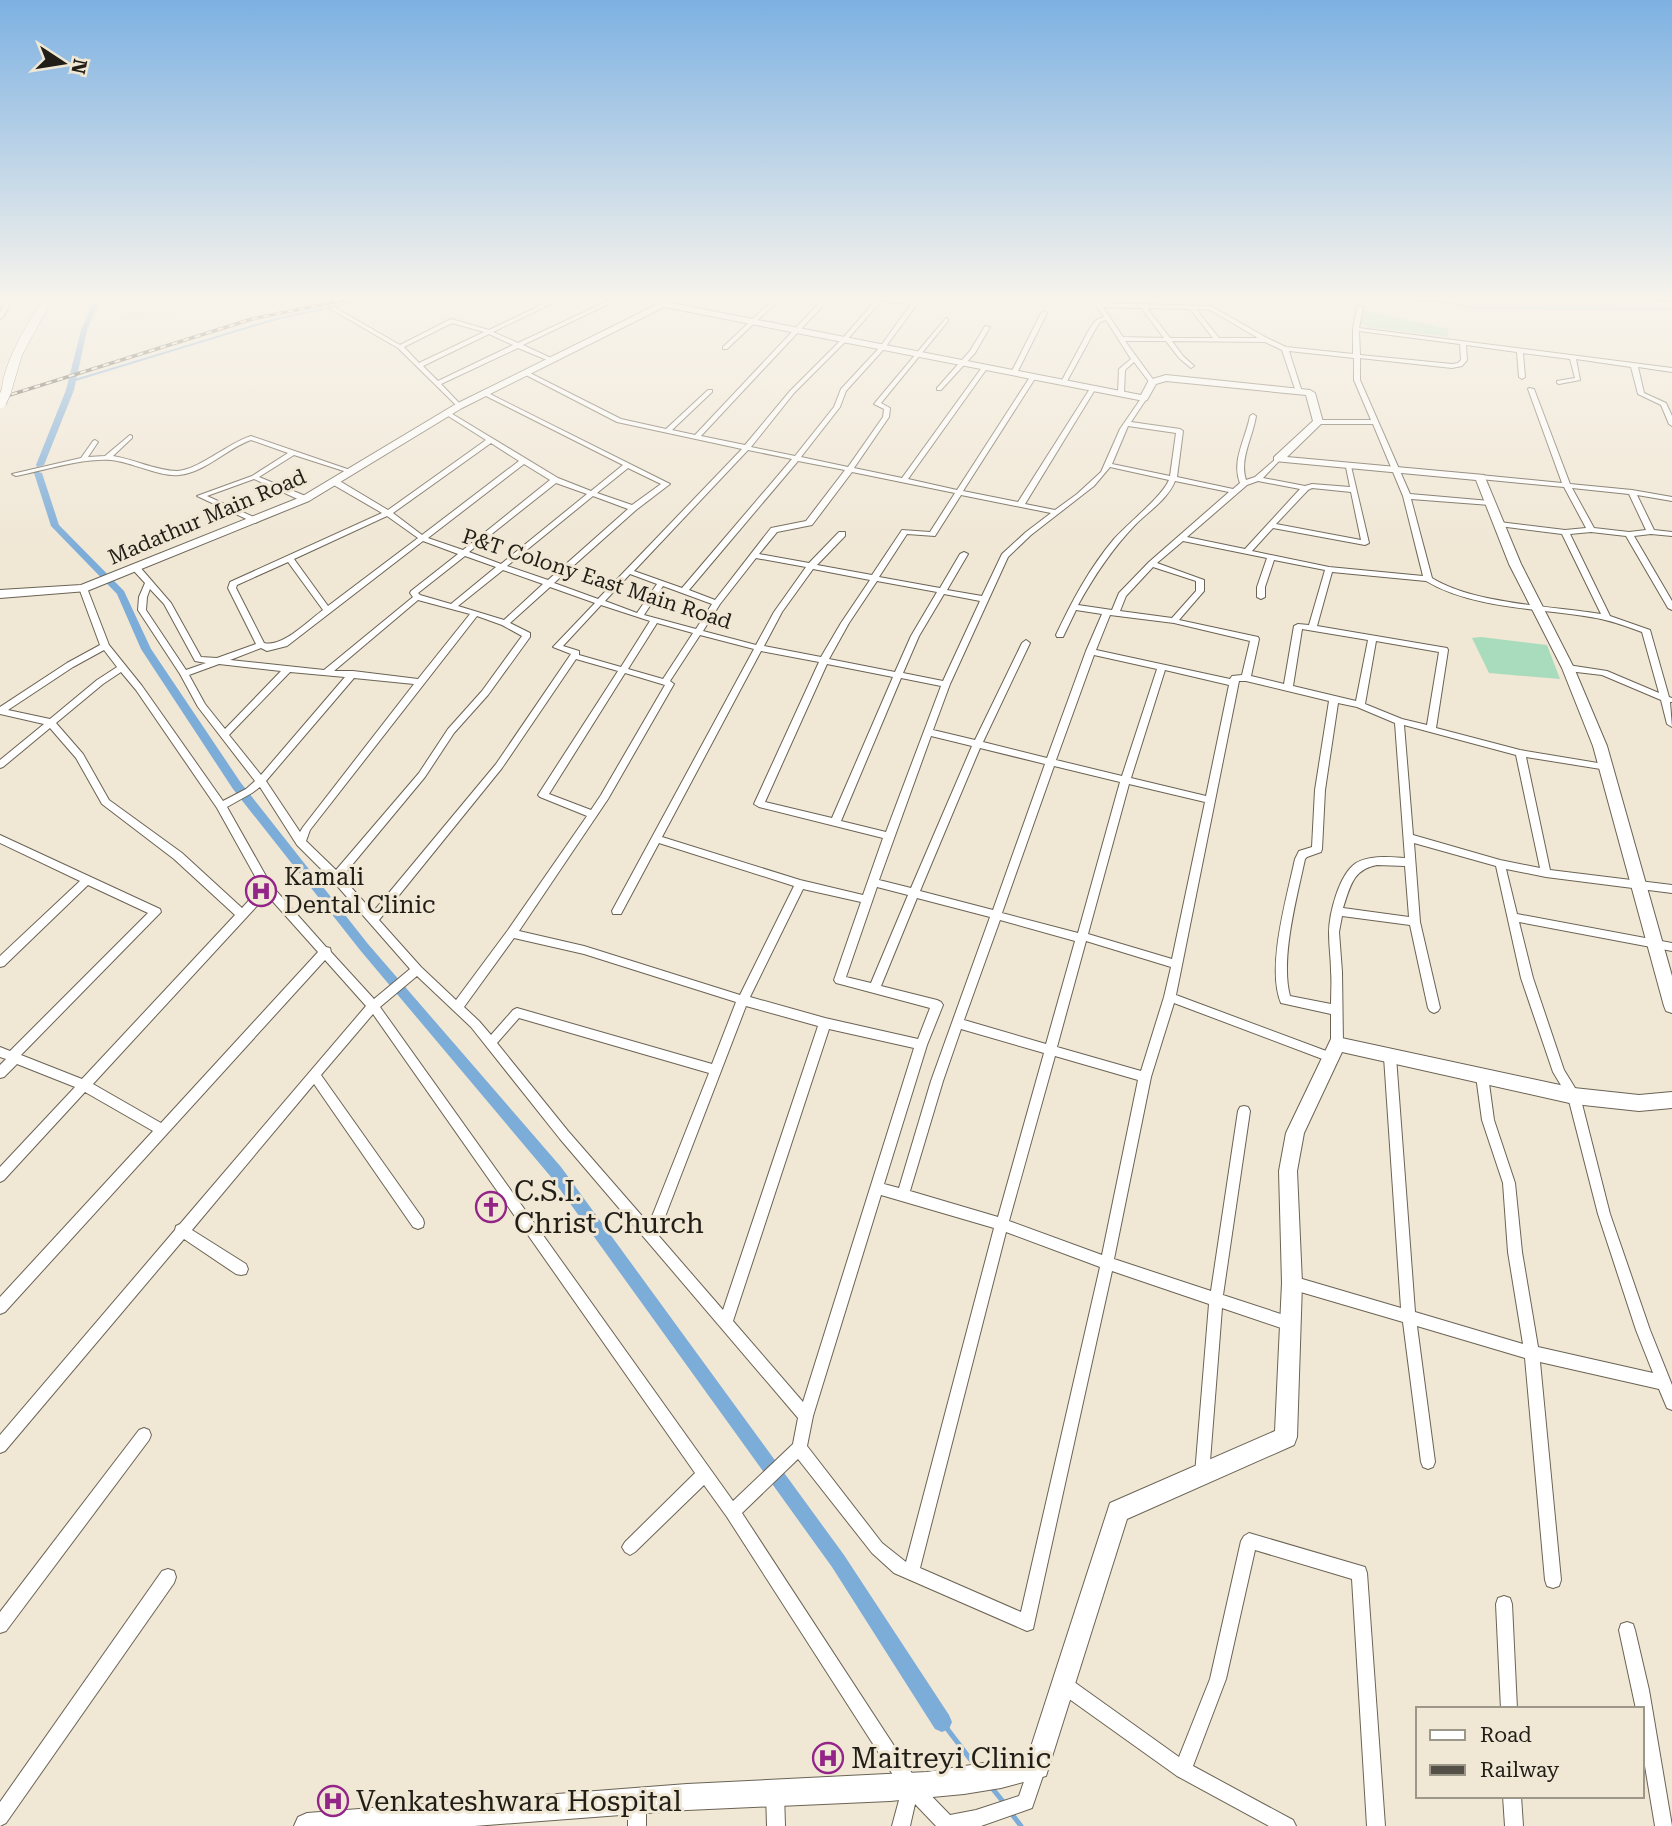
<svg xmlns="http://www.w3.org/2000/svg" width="1672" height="1826" font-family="'Roboto Serif',serif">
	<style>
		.built { fill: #e9ddc4 }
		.green { fill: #a9dcbd }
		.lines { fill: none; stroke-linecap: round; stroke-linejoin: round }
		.stream-far1 { stroke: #7cacd8; stroke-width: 2 }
		.stream { stroke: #7cacd8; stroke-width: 5 }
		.canal { fill: #7cacd8; fill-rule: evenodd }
		.street-casing { stroke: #6b6354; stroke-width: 2 }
		.secondary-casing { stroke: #6b6354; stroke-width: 2 }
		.primary-casing { stroke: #6b6354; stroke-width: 1 }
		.street { fill: #fff; fill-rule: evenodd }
		.secondary { fill: #fff; fill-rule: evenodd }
		.primary { fill: #fff; fill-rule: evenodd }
		.rail-casing { stroke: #555047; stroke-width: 3.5 }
		.rail { stroke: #f0e7d5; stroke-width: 2; stroke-dasharray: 6; stroke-linecap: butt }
		.primary-bridge-casing { stroke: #6b6354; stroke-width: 11; stroke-linecap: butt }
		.primary-bridge { stroke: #fff; stroke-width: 10 }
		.labels { text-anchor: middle; stroke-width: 6; stroke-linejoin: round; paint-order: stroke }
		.far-street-label { font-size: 21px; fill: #211e17; stroke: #f0e7d5 }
		.poi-label { font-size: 24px; fill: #211e17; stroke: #f0e7d5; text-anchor: start }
		.near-poi-label { font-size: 28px; fill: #211e17; stroke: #f0e7d5; text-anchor: start }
	</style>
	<rect width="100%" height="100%" fill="#f0e7d5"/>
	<path class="built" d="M126 298H276L119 321Z"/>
	<g class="green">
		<path d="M1364 310 1448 329V337L1368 327 1360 323Z"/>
		<path d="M1481 637 1547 645 1560 679 1489 673 1472 638Z"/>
	</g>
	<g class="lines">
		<g class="stream-far1">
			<path d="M1252 298H1290"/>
			<path d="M1312 298H1336"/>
			<path d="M1355 298 1442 302 1472 308 1672 309"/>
			<path d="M72 381 276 319 376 298"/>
		</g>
		<g class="stream">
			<path d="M942 1722 977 1768"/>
			<path d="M992 1788 1005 1804"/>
			<path d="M1011 1813 1021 1826"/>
		</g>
		<g class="canal">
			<path d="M95 298H101L87 330 74 390 44 465 37 467 36 465 66 390 81 330Z"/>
			<path d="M35 471 42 473 59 525 124 591 151 649 241 783 368 944 561 1167 844 1555 949 1715 952 1722 949 1729 942 1732 935 1729 832 1567 551 1177 360 950 233 789 141 649 117 594 51 526 34 473Z"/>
		</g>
		<g class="street-casing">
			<g id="street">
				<path d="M7 298H13L3 317 0 319V312Z"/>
				<path d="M556 298H563L493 332 518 343 614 298H621L523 345 551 358V360H547L518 348 441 384 461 405V407L459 408 398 348 329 308 334 307 400 345 451 319 489 330ZM452 323 484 332 419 363 404 347ZM489 334 513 345 438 381 423 366Z"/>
				<path d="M775 298H781L727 349H723V347Z"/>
				<path d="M824 298H830L701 436 745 445 790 391 842 339 878 298 915 301 918 303 884 349 846 391 840 407 801 457 848 467 883 417 884 409 874 404 946 318 948 319V321L881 403 890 408 889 417 854 468 902 478 983 366 985 365 988 367 908 479 957 490 1030 377 1033 375 1036 377 963 491 1018 502 1091 387 1096 388 1025 504 1055 510 1077 494 1101 472 1120 429 1142 397 1144 396 1147 398 1131 422 1180 429 1183 431 1177 477 1233 489 1240 483C1231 461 1246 438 1250 416L1253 414 1256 416C1253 437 1239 459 1246 480L1255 477 1278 457 1280 458V460L1263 478 1305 486 1312 484 1350 487 1346 467 1351 466 1369 543 1365 545 1273 528 1252 551 1329 567 1423 576 1403 496 1373 424H1318L1315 422 1318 420H1371L1354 380V358L1289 351 1302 392 1299 394 1296 392 1282 350 1265 342 1172 341 1183 356 1193 365 1194 366 1191 368 1179 358 1166 341H1125L1155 382 1150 383 1134 362 1125 370 1124 393 1121 395 1118 393 1119 369 1131 359 1106 320 1100 322 1096 328 1066 383H1062L1061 382 1090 328 1096 320 1104 317 1091 298H1097L1100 303 1211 306 1267 338 1286 347 1353 354V329L1357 308 1360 306 1363 308 1359 328 1672 368V372L1638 367 1644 393 1666 403 1672 416V426L1669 424 1661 405 1638 394 1631 367 1576 359 1580 380 1559 384 1557 383V381L1575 378 1570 359 1523 353 1525 377 1522 379 1519 377 1517 352 1466 345 1467 360 1462 366 1452 368 1360 358V380L1410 494 1490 501 1494 503 1490 505 1411 499 1432 578C1474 604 1551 606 1601 614L1562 534 1499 526 1495 524 1499 522 1565 530 1586 528 1564 487 1480 479 1476 477 1480 475 1562 483 1528 389 1529 388 1534 389 1570 484 1632 490 1672 497V501L1637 495 1654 530 1672 532V536L1651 534 1634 536 1672 601V610L1668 608 1626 536 1591 532 1570 534 1610 616 1650 630 1669 697 1672 698V702H1670L1672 727 1667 724 1661 700 1602 675 1568 671 1564 668 1568 665 1607 671 1659 693 1642 632C1628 627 1615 622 1601 619 1546 608 1474 610 1426 581L1332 572 1317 626 1447 648 1448 650 1436 728 1520 750 1610 765 1612 767 1607 770 1526 757 1550 870 1672 885V893L1546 877 1506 869 1517 914 1672 943V951L1519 922 1533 978 1564 1070 1580 1096 1610 1214 1650 1330 1672 1385V1410L1667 1408 1659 1389 1540 1362 1561 1580 1559 1586 1553 1588 1547 1586 1545 1580 1525 1358 1417 1326 1435 1462 1433 1467 1428 1469 1423 1467 1421 1462 1403 1322 1287 1288 1285 1283 1287 1278 1292 1276 1401 1308 1384 1057 1386 1054 1390 1052 1394 1054 1396 1057 1415 1312 1523 1344 1508 1252 1503 1183 1482 1120 1476 1076 1478 1072 1482 1071 1486 1072 1488 1076 1494 1120 1515 1183 1522 1252 1538 1347 1653 1373 1636 1330 1598 1214 1568 1097 1553 1072 1521 978 1496 866 1414 843 1420 922 1440 1008 1438 1011 1434 1013 1430 1011 1428 1008 1410 925 1342 916 1339 932 1342 972 1343 1044 1341 1047 1337 1049 1333 1047 1331 1044V1014L1281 1003C1266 968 1287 897 1295 859L1299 851 1312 847 1315 790 1329 701 1246 681H1239L1176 995 1337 1055 1339 1058 1337 1061 1333 1063 1174 1003 1151 1077 1114 1259 1211 1291 1238 1111 1240 1107 1244 1106 1248 1107 1250 1111 1223 1295 1290 1317 1295 1319 1297 1324 1295 1329 1290 1331 1222 1308 1209 1474 1207 1479 1202 1481 1197 1479 1195 1474 1209 1304 1112 1271 1033 1629 1027 1631 894 1573 872 1553 798 1459 742 1513 917 1781 950 1815 976 1810 1019 1796 1031 1761 1037 1758 1043 1761 1046 1767 1032 1808 981 1826H936L915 1804 910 1826H892L902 1789 727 1517 704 1485 635 1552 630 1555 625 1552 622 1547 625 1542 695 1473 373 1014 321 1075 423 1219 424 1223 423 1227 418 1229 413 1227 314 1084 192 1230 246 1264 248 1269 246 1274 241 1275 236 1274 184 1239 5 1451 0 1453V1435L175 1230 176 1226 180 1224 366 1006 325 960 5 1312 0 1314V1297L153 1131 85 1092 4 1180 0 1182V1167L75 1087 17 1064 4 1077 0 1078V1065L6 1059 0 1057V1047L10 1051 148 913 88 885 4 966 0 967V956L80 881 0 843V835L160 909 161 912 21 1055 82 1079 235 915 174 859 102 804 76 758 50 728 3 767 0 768V760L44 724 0 714V707L67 663 100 645 79 588 80 586H83L87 588 109 645 142 686 223 801 246 789 255 781 198 707 180 674 138 610 139 597 145 583 133 570V566H139L171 603 201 657 217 658 256 644 228 588 230 582 382 513 332 484V480H338L388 510 486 440 445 414V412H449L558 478 591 491 623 465 482 394V392L484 391 670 484 636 510 554 583 598 599 742 449 617 422 524 374V372H528L621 419 666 429 708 390H712V392L672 430 695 435ZM881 301 911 304 880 347 841 389 834 407 795 456 751 447 794 393 846 341ZM1103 307 1141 308 1164 338 1123 337ZM1147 308 1190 309 1213 338H1170ZM1196 309 1210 310 1258 338H1219ZM1359 331 1460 344 1461 360 1458 363 1452 364 1360 355ZM1128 426 1176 433 1170 476 1112 464ZM491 443 519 461 422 535 393 513ZM748 450 792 459 682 588 634 571ZM798 461 845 470 806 521 771 528 715 600 689 590ZM524 464 550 480 463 550 428 538ZM1110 467 1169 480C1161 498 1129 522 1114 539 1089 569 1072 601 1056 635L1057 637H1063L1076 610 1102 614 1086 651 1047 758 983 742 1030 643 1026 640 1022 643 975 740 933 730 950 684 1008 557 1031 535 1094 486ZM628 468 661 484 632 505 597 493ZM852 472 955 493 930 532 902 530 872 575 817 565 845 536V532H839L809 563 759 554 777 532 812 525ZM1175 481 1229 492 1149 562 1119 593 1112 610 1078 605C1094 576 1112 549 1135 525 1149 511 1168 499 1175 481ZM1258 481 1300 489 1245 549 1187 537 1247 485ZM556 483 587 494 501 564 469 552ZM1312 488 1351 492 1361 540 1276 524 1308 490ZM1572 488 1629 494 1646 530 1629 532 1594 528ZM961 495 1051 513 1026 532 1002 554 982 596 947 590 968 554 964 552 960 554 940 588 879 577 907 534 935 536ZM593 496 628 509 548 580 507 566ZM387 516 418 538 328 606 294 559ZM423 541 458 554 411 591 410 593 413 597 324 670 230 660 261 648 267 651 287 646ZM1183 541 1267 558 1257 587V597L1261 599 1265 597V587L1274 560 1325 570 1309 625 1298 624 1294 626 1284 684 1251 676 1259 639 1258 637 1179 620 1204 591V580L1157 563ZM465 556 496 567 451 604 420 595 418 593ZM756 558 806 567 774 612 756 645 703 631 720 604ZM288 562 323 610C308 621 282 648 264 643L236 588 237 585ZM1153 567 1196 581V591L1172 618 1120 611 1126 596ZM813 569 870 580 841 623 821 657 764 646 782 612ZM503 570 543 584 504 620 458 606ZM630 574 657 584 637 613 605 601ZM877 581 937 592 911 636 895 672 829 659 849 623ZM663 586 712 604 696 629 644 615ZM550 587 595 603 553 647 571 654 496 764 373 912 342 877 425 777 454 733 488 695 530 637V633L510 623ZM150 589 164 604 195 661 206 663 186 670 146 610 147 597ZM944 594 980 601 943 681 903 673 919 636ZM418 600 470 614 418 679 353 671H334ZM601 605 650 621 621 667 579 655V651L563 646ZM1110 615 1174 623 1250 641 1242 675 1232 676 1230 679 1096 650ZM477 616 502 625 522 636 482 691 448 729 419 773 336 870 306 841 310 830ZM657 623 693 633 663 679 628 669ZM1302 629 1368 640 1356 701 1293 686ZM700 635 754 649 612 911 613 914H621L659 843 794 886 740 995 584 946 519 931 608 799 674 684 670 681ZM1376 641 1439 652 1427 725 1402 719 1365 704ZM104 650 117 667 97 680 50 719 8 710 73 667ZM761 651 819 662 754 804 759 807 883 838 863 895 800 880 662 837ZM1094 655 1157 669 1122 776 1056 760ZM576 659 618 671 538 795 540 797 587 816 508 930 456 1000 421 967 379 920 502 768ZM219 664 281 671 225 729 205 704 189 675ZM827 664 893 677 832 818 765 802ZM1165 670 1229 685 1206 796 1131 778ZM121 672 136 690 217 808 261 887 242 908 182 853 109 800 83 754 56 723 103 684ZM290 672 345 677 261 775 229 735ZM625 673 665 685 601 795 591 810 549 794ZM354 678 414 684 303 827 300 832 266 781ZM901 678 941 686 886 832 841 821ZM1338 703 1357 707 1395 723 1405 858C1389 857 1370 855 1356 863 1339 874 1329 914 1329 933 1329 946 1331 959 1331 971 1332 982 1331 993 1331 1004L1290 996C1280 959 1297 897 1305 859L1307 857 1321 852 1322 849 1325 790ZM1404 725 1516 755 1540 868 1500 860 1413 835ZM931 736 972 746 911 888 879 880ZM980 748 1045 764 993 910 920 891ZM1054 766 1120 782 1078 933 1002 913ZM1129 784 1205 802 1172 959 1088 934ZM260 787 297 845 332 880 410 969 374 999 331 952 330 948 326 947 271 885 227 807 252 793ZM1377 865 1405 866 1409 917 1343 908C1350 887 1353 869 1377 865ZM877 887 908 895 871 983 846 977ZM803 889 861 902 834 980 836 983 840 984 930 1008 918 1039 825 1018 750 997ZM267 895 318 952 161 1123 93 1084ZM917 898 990 917 931 1081 899 1188 884 1184 927 1045 943 1005 941 1002 937 1000 881 986ZM1000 920 1075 941 1046 1044 964 1020ZM514 938 584 954 736 1002 712 1064 517 1008 513 1010 491 1035 479 1021 464 1007ZM1086 941 1171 967 1164 997 1141 1071 1057 1047ZM417 976 471 1027 560 1139 798 1418 793 1444 733 1501 380 1007ZM746 1006 818 1026 723 1310 658 1235ZM519 1018 709 1073 649 1224 568 1131 497 1043ZM829 1029 914 1048 803 1402 733 1321ZM961 1029 1044 1053 998 1217 910 1191 943 1081ZM1055 1056 1138 1080 1102 1255 1009 1221ZM881 1195 994 1228 906 1562 882 1543 807 1446 813 1416ZM1006 1232 1100 1267 1021 1612 920 1568Z"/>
				<path d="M1044 311 1047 313 1017 373 1012 374 1011 373 1041 313Z"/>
				<path d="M985 326 990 327 975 353 941 390H937V388L970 351Z"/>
				<path d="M130 435 132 436V438L113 456C133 459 157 471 177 471 199 470 228 443 251 436L356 472 350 473 294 455 259 477 308 497V501H302L254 479 207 496 258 519 259 521 255 523 197 496 252 476 288 453 251 440C226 449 206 472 179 475 159 477 132 462 111 460 81 458 46 470 16 476L12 474 81 458 93 441 95 440 98 442 88 457 105 456Z"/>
				<path d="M144 1428 149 1430 151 1435 149 1440 6 1631 0 1633V1612L139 1430Z"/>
				<path d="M1249 1533 1365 1567 1367 1573 1385 1826H1367L1352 1579 1255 1550 1226 1679 1193 1766 1293 1820 1296 1826H1269L1177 1776 1058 1691 1056 1685 1058 1679 1064 1677 1070 1679 1179 1757 1210 1679 1241 1541 1244 1536Z"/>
				<path d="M168 1569 174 1571 176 1577 174 1583 6 1823 0 1826V1802L162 1571Z"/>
				<path d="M1504 1596 1510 1598 1512 1604 1517 1709H1501L1496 1604 1498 1598Z"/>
				<path d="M1627 1622 1633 1624 1635 1630 1649 1690 1672 1826H1655L1642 1748V1709H1636L1619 1630 1621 1624Z"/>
				<path d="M775 1784 781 1787 784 1793 785 1826H767L766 1793 769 1787Z"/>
				<path d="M637 1793 643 1796 646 1802V1826H628V1802L631 1796Z"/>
				<path d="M1503 1796H1521L1523 1826H1505Z"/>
			</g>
		</g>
		<g class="secondary-casing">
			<g id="secondary">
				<path d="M670 298 675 300 671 303 1141 395 1149 380 1166 375 1310 390 1315 393 1323 422 1287 457 1484 475 1521 564 1574 668 1607 746 1672 976V1013L1666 1011 1664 1006 1593 746 1562 668 1509 564 1476 480 1274 461V457L1313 421 1306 395 1166 381 1156 384 1147 400 1144 401 664 307 462 408 309 501 87 591 0 598V590L81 585 301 497 456 404Z"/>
				<path d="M1337 1037 1574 1088 1639 1095 1672 1092V1108L1639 1111 1574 1104 1342 1052 1304 1133 1297 1171 1302 1283 1297 1437 1294 1445 1127 1519 1046 1776 1001 1788 964 1794 890 1801 687 1810 474 1826H294L298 1817 307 1813 687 1784 927 1772 1028 1756 1110 1503 1275 1431 1282 1283 1279 1171 1286 1133 1331 1039Z"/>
			</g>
		</g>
		<g class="primary-casing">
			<path id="primary" d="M44 298H53L22 355 11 392 2 394C0 368 29 320 44 298Z"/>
		</g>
		<use href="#street" class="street"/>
		<use href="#secondary" class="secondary"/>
		<use href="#primary" class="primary"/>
		<g class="rail-casing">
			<g id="rail">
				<path d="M1592 298 1672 300"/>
				<path d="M0 398 252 319 354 298"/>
			</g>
		</g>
		<use href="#rail" class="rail"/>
		<g class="primary-bridge-casing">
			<path id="primary-bridge" d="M1 403 6 392"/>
		</g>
		<use href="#primary-bridge" class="primary-bridge"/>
	</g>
	<linearGradient id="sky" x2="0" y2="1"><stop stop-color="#7db1e2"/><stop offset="0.54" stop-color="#f8f4ec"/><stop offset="1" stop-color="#f8f4ec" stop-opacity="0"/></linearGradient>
	<rect width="1672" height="553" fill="url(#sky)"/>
	<defs>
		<g id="hospital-ring" transform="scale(1.575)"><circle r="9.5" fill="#f0e7d5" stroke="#922587" stroke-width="1.5"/><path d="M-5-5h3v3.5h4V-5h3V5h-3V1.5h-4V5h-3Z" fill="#922587"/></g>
		<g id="church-ring" transform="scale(1.575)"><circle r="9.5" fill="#f0e7d5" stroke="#922587" stroke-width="1.5"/><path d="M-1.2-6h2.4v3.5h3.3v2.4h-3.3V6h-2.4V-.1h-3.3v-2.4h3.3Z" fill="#922587"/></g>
	</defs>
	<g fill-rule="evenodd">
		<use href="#hospital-ring" x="261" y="891"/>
		<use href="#church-ring" x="491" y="1207"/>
		<use href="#hospital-ring" x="828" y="1758"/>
		<use href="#hospital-ring" x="333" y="1801"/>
	</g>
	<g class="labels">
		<g class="far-street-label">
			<text transform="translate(207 517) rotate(-23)" y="7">Madathur Main Road</text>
			<text transform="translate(597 579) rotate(18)" y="7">P&amp;T Colony East Main Road</text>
		</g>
		<g class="poi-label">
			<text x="284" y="885">Kamali<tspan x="284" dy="28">Dental Clinic</tspan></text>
		</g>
		<g class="near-poi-label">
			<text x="514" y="1201">C.S.I.<tspan x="514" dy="32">Christ Church</tspan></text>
			<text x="851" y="1768">Maitreyi Clinic</text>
			<text x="356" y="1811">Venkateshwara Hospital</text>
		</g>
	</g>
	<rect x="1416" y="1707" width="228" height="91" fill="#f0e7d5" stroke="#9d9789" stroke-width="2"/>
	<rect x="1430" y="1730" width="35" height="10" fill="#ffffff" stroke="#9d9789" stroke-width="2"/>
	<text x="1480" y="1742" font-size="21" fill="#211e17">Road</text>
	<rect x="1430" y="1765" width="35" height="10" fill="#555047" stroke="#9d9789" stroke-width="2"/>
	<text x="1480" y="1777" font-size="21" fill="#211e17">Railway</text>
	<g transform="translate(63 63) rotate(102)" stroke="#f0e7d5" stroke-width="5" paint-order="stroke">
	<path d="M0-5L12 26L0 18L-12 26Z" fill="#211e17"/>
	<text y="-10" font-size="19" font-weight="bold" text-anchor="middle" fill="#211e17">N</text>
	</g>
</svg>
